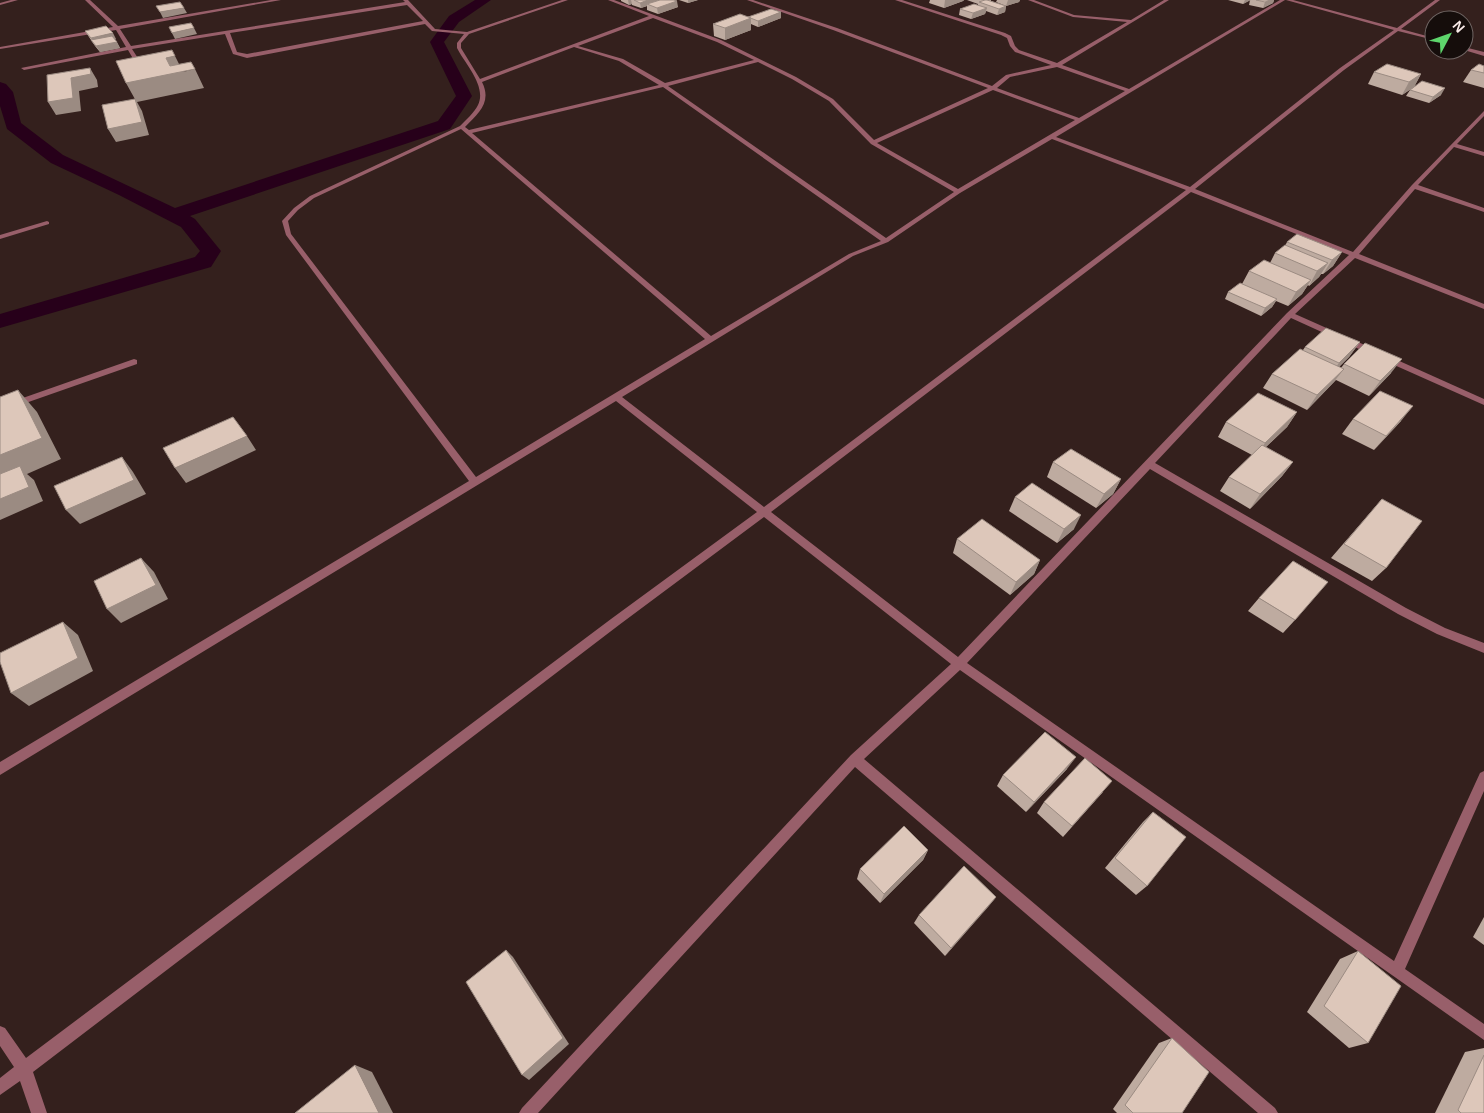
<svg xmlns="http://www.w3.org/2000/svg" width="1484" height="1113" font-family="Helvetica,sans-serif">
	<style>
		.lines { fill: none; stroke-linecap: round; stroke-linejoin: round }
		.canal { fill: #27001a; fill-rule: evenodd }
		.street { fill: #985f6a; fill-rule: evenodd }
		.wall { fill: #beaba0 }
		.shaded-wall { fill: #9b8b82 }
		.building { fill: #ddc7ba; stroke: #9b8b82 }
	</style>
	<rect width="100%" height="100%" fill="#34201d"/>
	<g class="lines">
		<path class="canal" d="M475 0H491L459 22 444 42 472 96 450 129 190 216 195 219 221 251 211 267 0 328V314L195 257 200 251 181 227 119 195 51 163 7 129 0 106V82L6 84 13 92 21 123 63 155 175 208 438 121 456 96 430 42 449 16Z"/>
		<g class="street">
			<path d="M11 0H18L0 5V3Z"/>
			<path d="M85 0H90L118 26 271 0H281L120 29 131 46 405 2 403 0H408L435 29 467 32 562 0H568L469 34 461 43V48L480 79 649 16 608 0H614L721 40 796 77 833 99 874 140 988 88 833 30 747 0H753L837 28 992 86 1006 75 1051 65 1015 52 1010 46 1007 38 1001 35 895 0H902L1005 33 1011 36 1015 46 1019 50 1057 63 1127 22 1073 17 1028 0H1034L1074 15 1131 20 1164 0H1169L1062 65 1129 89 1280 0H1285L1056 137 1190 187 1340 68 1394 30 1286 0H1293L1397 28 1435 0H1440L1401 29 1434 38V40L1398 31 1344 70 1195 189 1353 252 1412 185 1484 111V116L1457 144 1484 152V156L1454 147 1418 185 1484 208V212L1415 189 1359 254 1484 304V309L1355 258 1295 314 1376 350V354H1370L1291 318 1155 463 1406 608 1445 628 1484 643V653L1437 634 1398 614 1150 469 967 663 1394 961 1480 773 1484 771V791L1405 969 1484 1024V1040L960 670 864 759 1275 1108 1278 1113H1258L855 767 538 1113H519L522 1108 851 755 951 664 764 517 619 625 33 1072 47 1113H31L20 1081 0 1095V1078L14 1067 0 1046V1026L5 1028 26 1058 611 619 757 512 616 401 0 775V762L469 481 286 235 282 221 294 208 310 196 460 126C466 120 474 113 478 105 487 86 465 64 457 48V43L464 34 432 31 425 24 247 58 233 54 225 34 132 49 145 69 142 71 139 69 128 50 24 70 21 68 126 47 116 30 0 49V47L113 27ZM407 5 423 21 247 54 237 52 230 33ZM653 18 717 42 754 60 665 83 623 59 578 46ZM574 47 619 61 659 85 469 130 465 127C479 113 492 102 482 82ZM758 62 792 79 829 101 871 144 954 192 886 238 668 86ZM1057 67 1125 91 1079 118 997 88 1010 77ZM663 87 881 241 849 254 711 336 472 133ZM993 90 1075 120 958 189 877 143ZM461 129 705 339 476 477 291 234 288 221 298 210 314 198ZM1052 139 1186 190 764 507 622 397 853 256 888 242 960 193ZM1191 192 1349 255 1287 313 958 657 771 512Z"/>
			<path d="M1464 47 1484 52V56L1464 50Z"/>
			<path d="M47 221 49 222V224L0 239V235Z"/>
			<path d="M1386 355 1484 399V405L1383 360V356Z"/>
			<path d="M134 359 137 360V364L0 412V406Z"/>
		</g>
	</g>
	<g class="wall">
		<path d="M621 0H674L678 7 658 14 647 10V6L641 8 632 5V4L629 5 621 1Z"/>
		<path d="M679 0H698L688 3Z"/>
		<path d="M930 0H964L963 1 944 8 929 3Z"/>
		<path d="M967 0H991V1L1006 6 1005 12 997 15 986 11 985 14 971 19 959 15 960 9 978 5V4Z"/>
		<path d="M997 0H1020L1019 2 1006 6 996 2Z"/>
		<path d="M1228 0H1274L1273 3 1263 8 1249 5 1250 0 1243 4Z"/>
		<path d="M748 17 781 18 758 27 751 24V30L725 40 714 36 713 24Z"/>
		<path d="M85 31 116 39H115L120 48 100 52 95 46Z"/>
		<path d="M1484 66V88L1463 82 1471 70Z"/>
		<path d="M1374 72 1421 74 1414 87 1402 95 1368 84Z"/>
		<path d="M1410 90 1441 95 1429 103 1406 96Z"/>
		<path d="M1287 242 1342 252 1333 266 1323 274H1321L1319 277 1309 286 1308 285 1302 294 1288 306 1276 301 1272 307 1261 316 1225 299 1228 292 1242 284 1249 271 1270 263 1275 253 1285 246Z"/>
		<path d="M1360 342 1349 357 1339 367 1341 368 1344 364 1391 373 1369 396 1336 380 1333 383 1307 410 1263 388 1272 374 1303 350 1305 347Z"/>
		<path d="M1297 412 1287 427 1266 447 1293 462 1282 476 1250 509 1220 491 1229 477 1252 455 1218 437 1226 422Z"/>
		<path d="M1353 419 1401 421 1374 450 1342 434Z"/>
		<path d="M1053 462 1121 479 1113 494 1096 508 1047 477Z"/>
		<path d="M1015 497 1074 529 1057 543 1009 511Z"/>
		<path d="M1382 499 1386 568 1372 581 1331 558Z"/>
		<path d="M957 539 1040 560 1034 574 1010 595 953 553Z"/>
		<path d="M1259 598 1295 620 1283 633 1248 611Z"/>
		<path d="M1067 769 1026 812 997 786 1003 775Z"/>
		<path d="M1103 792 1063 837 1037 813 1044 802Z"/>
		<path d="M1153 812 1147 886 1136 895 1105 868 1143 822Z"/>
		<path d="M928 850 923 860 880 903 857 879 860 869Z"/>
		<path d="M996 897 945 956 914 923 919 915Z"/>
		<path d="M1484 917V945L1473 937Z"/>
		<path d="M1358 951 1368 1043 1349 1048 1307 1012 1340 959Z"/>
		<path d="M1172 1038 1182 1113H1117L1113 1109 1159 1043Z"/>
		<path d="M1484 1048V1113H1435L1465 1052Z"/>
	</g>
	<g class="shaded-wall">
		<path d="M628 0H631L632 4 629 5Z"/>
		<path d="M648 0H660L647 4V6L641 8 640 3Z"/>
		<path d="M688 0H698L688 3Z"/>
		<path d="M945 0H964L963 1 944 8Z"/>
		<path d="M1008 0H1020L1019 2 1006 6Z"/>
		<path d="M1245 0H1251L1243 4Z"/>
		<path d="M1270 0H1274L1273 3 1263 8 1265 2Z"/>
		<path d="M677 1 678 7 658 14 657 8Z"/>
		<path d="M1006 6 1005 12 997 15 999 9Z"/>
		<path d="M184 8 187 13 163 18 160 12Z"/>
		<path d="M987 8 985 14 971 19 973 13Z"/>
		<path d="M781 12V18L758 27V21Z"/>
		<path d="M751 18V30L725 40V28Z"/>
		<path d="M194 28 197 34 175 39 172 33Z"/>
		<path d="M113 33 116 39 95 44 91 38Z"/>
		<path d="M117 42 120 48 100 52 96 46Z"/>
		<path d="M175 56 183 72 195 69 204 88 137 102 142 111 149 135 116 142 108 129 136 101 126 83 166 58Z"/>
		<path d="M90 68 97 80 98 87 79 91 81 111 56 115 48 102 71 78Z"/>
		<path d="M1421 74 1414 87 1402 95 1409 82Z"/>
		<path d="M1445 88 1441 95 1429 103 1433 97Z"/>
		<path d="M1342 252 1333 266 1323 274 1332 260Z"/>
		<path d="M1328 263 1319 277 1309 286 1317 271Z"/>
		<path d="M1311 280 1302 294 1288 306 1296 292Z"/>
		<path d="M1277 299 1272 307 1261 316 1265 308Z"/>
		<path d="M1360 342 1349 357 1328 377 1339 363Z"/>
		<path d="M1402 359 1391 373 1369 396 1380 381Z"/>
		<path d="M1344 369 1333 383 1307 410 1317 395Z"/>
		<path d="M18 390 37 412 61 459 27 474 34 480 43 501 0 520V455Z"/>
		<path d="M1413 406 1401 421 1374 450 1386 436Z"/>
		<path d="M1297 412 1287 427 1255 457 1265 443Z"/>
		<path d="M247 436 256 450 186 483 175 468Z"/>
		<path d="M122 457 133 472 146 494 80 524 66 510Z"/>
		<path d="M1293 462 1282 476 1250 509 1260 494Z"/>
		<path d="M1121 479 1113 494 1096 508 1104 494Z"/>
		<path d="M1081 515 1074 529 1057 543 1064 529Z"/>
		<path d="M141 558 154 572 168 599 121 623 107 609Z"/>
		<path d="M1040 560 1034 574 1010 595 1016 582Z"/>
		<path d="M63 622 78 635 93 671 29 706 11 693Z"/>
		<path d="M1076 757 1067 769 1026 812 1034 802Z"/>
		<path d="M928 850 923 860 880 903 884 894Z"/>
		<path d="M996 897 989 906 945 956 951 948Z"/>
		<path d="M506 950 513 957 569 1044 529 1080 522 1075Z"/>
		<path d="M355 1065 372 1072 393 1113H379Z"/>
	</g>
	<g class="building">
		<path d="M634 0H648L640 3Z"/>
		<path d="M660 0H674L677 1 657 8 647 4Z"/>
		<path d="M985 0H987L1006 6 999 9 979 2Z"/>
		<path d="M1256 0H1270L1265 2Z"/>
		<path d="M180 2 184 8 160 12 156 6Z"/>
		<path d="M974 4 987 8 973 13 960 9Z"/>
		<path d="M771 9 781 12 758 21 748 17Z"/>
		<path d="M740 14 751 18 725 28 713 24Z"/>
		<path d="M191 23 194 28 172 33 169 27Z"/>
		<path d="M106 26 113 33 91 38 85 31Z"/>
		<path d="M112 36 117 42 96 46 91 40Z"/>
		<path d="M172 50 175 56 166 58 170 66 191 62 195 69 126 83 116 61Z"/>
		<path d="M1387 64 1421 74 1409 82 1374 72Z"/>
		<path d="M1479 64 1484 66V73L1471 70Z"/>
		<path d="M90 68 91 74 71 78 73 98 48 102 47 75Z"/>
		<path d="M1422 81 1445 88 1433 97 1410 90Z"/>
		<path d="M135 99 142 122 108 129 102 105Z"/>
		<path d="M1297 234 1342 252 1332 260 1287 242Z"/>
		<path d="M1285 245 1328 263 1317 271 1275 253Z"/>
		<path d="M1264 260 1311 280 1296 292 1249 271Z"/>
		<path d="M1240 283 1277 299 1265 308 1228 292Z"/>
		<path d="M1326 328 1360 342 1339 363 1305 347Z"/>
		<path d="M1365 343 1402 359 1380 381 1344 364Z"/>
		<path d="M1300 349 1344 369 1317 395 1272 374Z"/>
		<path d="M18 390 42 438 0 455V397Z"/>
		<path d="M1380 391 1413 406 1386 436 1353 419Z"/>
		<path d="M1258 393 1297 412 1265 443 1226 422Z"/>
		<path d="M233 417 247 436 175 468 163 448Z"/>
		<path d="M1262 445 1293 462 1260 494 1229 477Z"/>
		<path d="M1071 449 1121 479 1104 494 1053 462Z"/>
		<path d="M122 457 134 480 66 510 54 486Z"/>
		<path d="M20 466 29 487 0 499V474Z"/>
		<path d="M1032 483 1081 515 1064 529 1015 497Z"/>
		<path d="M1382 499 1422 521 1386 568 1344 544Z"/>
		<path d="M982 519 1040 560 1016 582 957 539Z"/>
		<path d="M141 558 156 585 107 609 94 581Z"/>
		<path d="M1293 561 1328 582 1295 620 1259 598Z"/>
		<path d="M63 622 78 658 11 693 0 662V653Z"/>
		<path d="M1045 732 1076 757 1034 802 1003 775Z"/>
		<path d="M1085 758 1112 781 1072 826 1044 802Z"/>
		<path d="M1153 812 1186 837 1147 886 1115 858Z"/>
		<path d="M904 826 928 850 884 894 860 869Z"/>
		<path d="M964 866 996 897 951 948 919 915Z"/>
		<path d="M506 950 563 1038 522 1075 466 982Z"/>
		<path d="M1358 951 1401 986 1368 1043 1324 1006Z"/>
		<path d="M1172 1038 1209 1072 1182 1113H1133L1125 1105Z"/>
		<path d="M1484 1055V1113H1461L1458 1110Z"/>
		<path d="M355 1065 379 1113H295Z"/>
	</g>
	<g transform="translate(1449 35) rotate(49)"><circle r="24" fill="#150d0b" stroke="#706664"/>
	<path d="M0-4L9 19L0 12L-9 19Z" fill="#5ed56c"/>
	<text y="-8" font-size="14" font-weight="bold" text-anchor="middle" fill="#f9ebe9">N</text>
	</g>
</svg>
